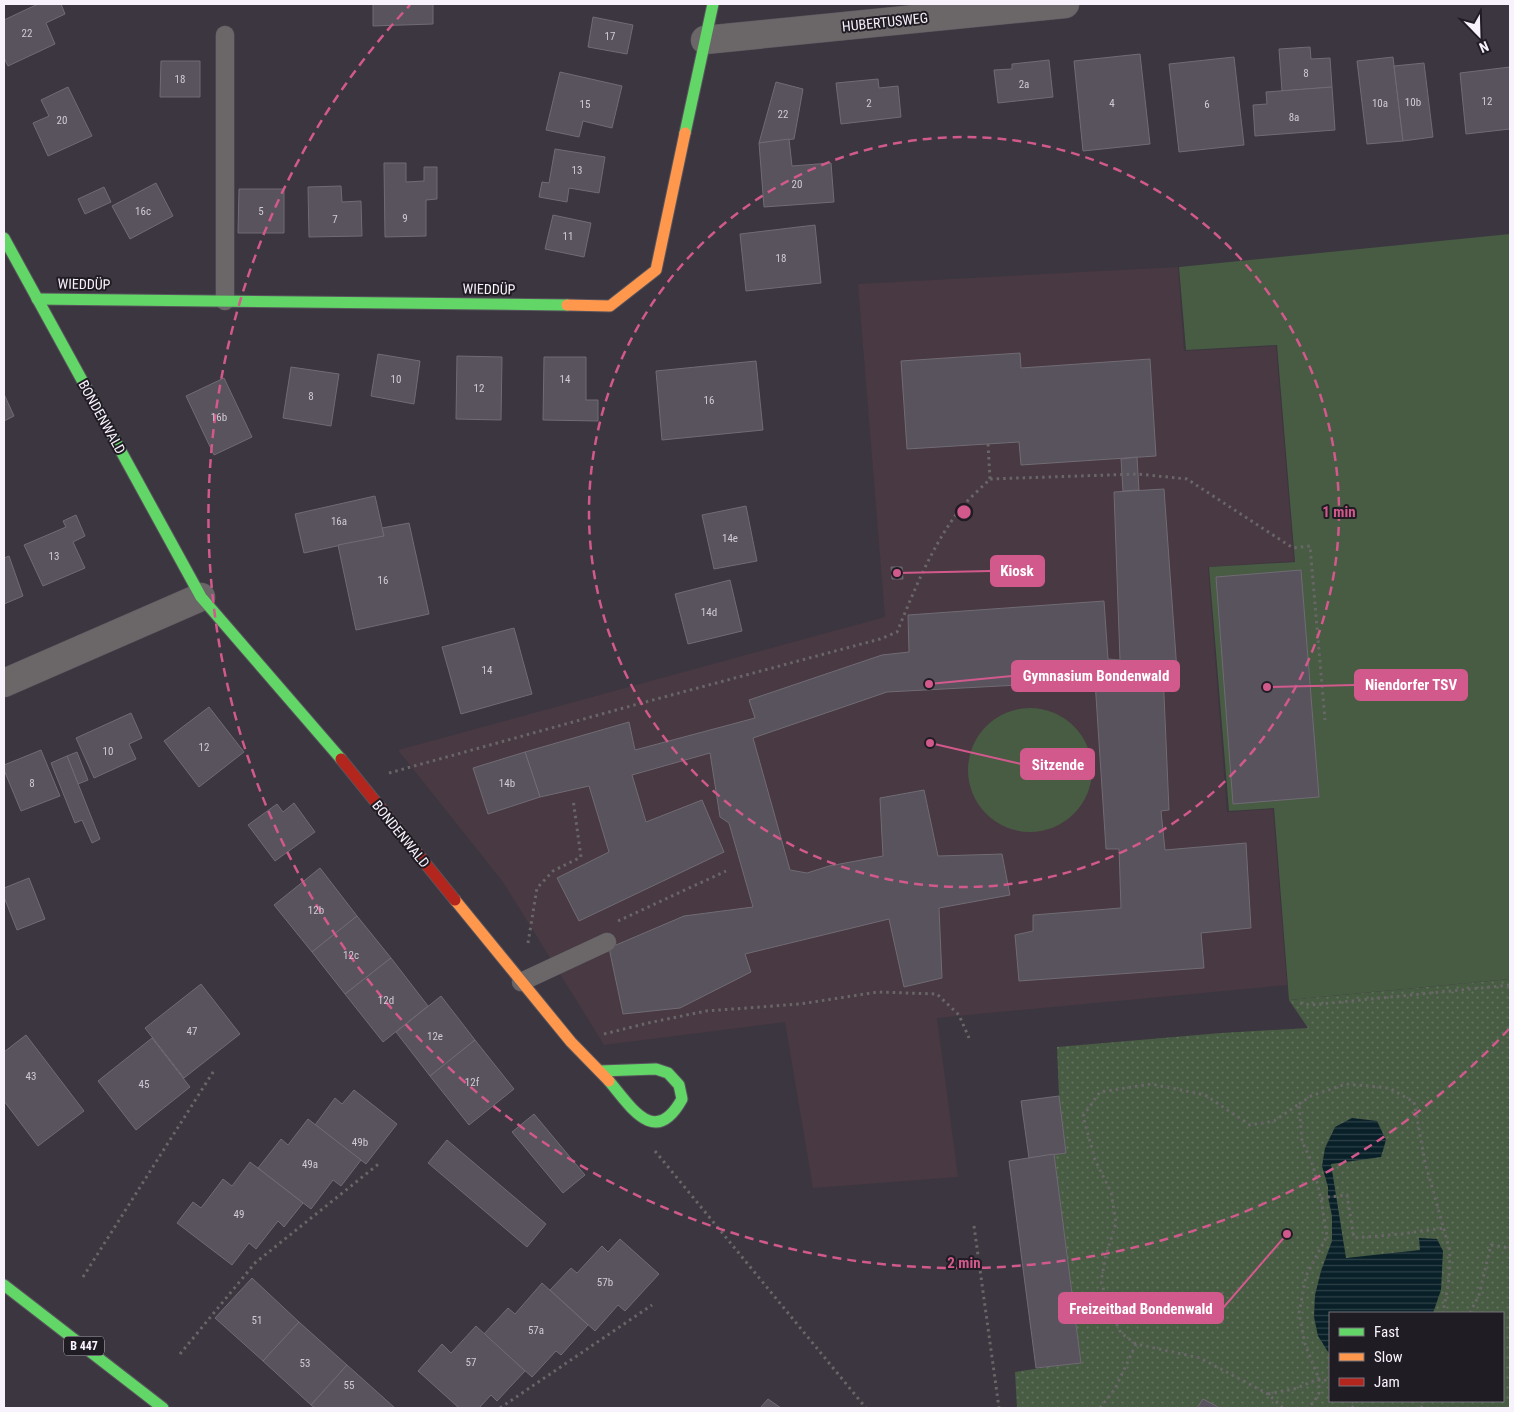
<svg xmlns="http://www.w3.org/2000/svg" width="1514" height="1412" font-family="'Roboto Condensed',sans-serif">
	<style>
		.education { fill: #493942 }
		.grass { fill: #485b43 }
		.park { fill: url(#park-dots); fill-rule: evenodd }
		.water { fill: url(#water-rules) }
		.building { fill: #59535e; stroke: #706b74 }
		.lines { fill: none; stroke-linecap: round; stroke-linejoin: round }
		.lane-casing { stroke: #59555d; stroke-width: 19 }
		.street-casing { stroke: #59555d; stroke-width: 29 }
		.fast-casing { stroke: #59555d; stroke-width: 13 }
		.slow-casing { stroke: #59555d; stroke-width: 13 }
		.jam-casing { stroke: #59555d; stroke-width: 13 }
		.path { stroke: #696668; stroke-width: 3; stroke-dasharray: 2.5 4; stroke-linecap: butt }
		.lane { stroke: #6b6769; stroke-width: 18 }
		.street { stroke: #6b6769; stroke-width: 28 }
		.fast { stroke: #63d668; stroke-width: 11 }
		.slow { stroke: #ff974d; stroke-width: 11 }
		.jam { stroke: #b3261e; stroke-width: 11 }
		.ring { fill: none; stroke: #d2598c; stroke-width: 2.5; stroke-dasharray: 9 6 }
		.labels { text-anchor: middle; stroke-width: 4; stroke-linejoin: round; paint-order: stroke }
		.number-label { font-size: 11px; fill: #d0cad5 }
		.shield { fill: #201c24; stroke: #b7b2bc; stroke-width: 1 }
		.shield-label { font-size: 12px; font-weight: bold; fill: #f8f2fd }
		.street-label { font-size: 14px; fill: #f8f2fd; stroke: #201c24 }
		.centre { fill: #d2598c; stroke: #201c24; stroke-width: 2.5 }
		.ring-label { font-size: 15px; text-anchor: middle; font-weight: bold; fill: #d2598c; stroke: #201c24; stroke-width: 4; stroke-linejoin: round; paint-order: stroke }
		.leader { fill: none; stroke: #d2598c; stroke-width: 2 }
		.callout-dot { fill: #d2598c; stroke: #201c24; stroke-width: 2 }
		.callout { fill: #d2598c; stroke: #d2598c; stroke-width: 2 }
		.callout-label { font-size: 15px; text-anchor: middle; font-weight: bold; fill: #fff }
	</style>
	<defs>
		<pattern id="park-dots" width="8" height="8" patternUnits="userSpaceOnUse" patternTransform="scale(1.25)"><rect width="8" height="8" fill="#485b43"/><path d="M2 2h.1M6 6h.1" fill="none" stroke="#63735f" stroke-width="1.8" stroke-linecap="round"/></pattern>
		<pattern id="water-rules" width="6" height="5" patternUnits="userSpaceOnUse" patternTransform="scale(1.25)"><rect width="6" height="5" fill="#092028"/><path d="M0 2.5h6" fill="none" stroke="#2e4148"/></pattern>
	</defs>
	<rect width="100%" height="100%" fill="#3b3640"/>
	<path class="education" d="M1178 267 1184 351 1276 346 1294 561 1208 567 1227 812 1273 809 1287 985 937 1018 958 1177 813 1188 785 1022 604 1045 503 882 398 750 885 617 858 284Z"/>
	<g class="grass">
		<path d="M1510 234V979L1289 1000 1274 808 1229 811 1209 567 1295 562 1277 345 1186 350 1179 267Z"/>
		<circle cx="1030" cy="770" r="62"/>
	</g>
	<path class="park" d="M1510 979V1408H1017L1015 1372 1081 1362 1054 1154 1066 1152 1059 1096 1057 1047 1221 1033 1308 1028 1289 1000ZM1330 1313H1503V1401H1330Z"/>
	<path class="water" d="M1352 1118 1377 1121 1386 1140 1381 1157 1331 1164 1346 1258 1420 1250 1419 1238 1437 1239 1443 1251 1441 1290 1433 1313H1330V1355L1318 1336 1314 1317 1315 1295 1321 1271 1332 1241V1216L1328 1197V1187L1322 1166 1325 1148 1335 1127Z"/>
	<g class="building">
		<path d="M38 4H61L65 14 46 23 55 44 8 66 4 58V20Z"/>
		<path d="M373 4H433V24L373 26Z"/>
		<path d="M593 17 633 25 627 54 588 47Z"/>
		<path d="M1310 47 1311 59 1330 58 1332 87 1282 91 1279 49Z"/>
		<path d="M1140 54 1150 144 1083 151 1074 61Z"/>
		<path d="M1234 57 1244 145 1179 152 1169 64Z"/>
		<path d="M1393 57 1403 141 1367 144 1357 61Z"/>
		<path d="M1049 60 1053 97 998 103 994 70 1012 69V64Z"/>
		<path d="M161 61H200V97H160Z"/>
		<path d="M1424 63 1433 137 1403 141 1394 66Z"/>
		<path d="M1510 67V129L1466 134 1460 73Z"/>
		<path d="M560 72 622 86 612 128 583 121 579 137 546 130Z"/>
		<path d="M878 79 879 88 898 86 901 117 841 124 836 83Z"/>
		<path d="M776 82 803 89 794 139 759 143Z"/>
		<path d="M68 87 92 136 48 156 33 123 49 116 41 100Z"/>
		<path d="M1332 87 1335 130 1255 136 1253 105 1267 104 1266 92Z"/>
		<path d="M789 139 792 166 831 163 834 202 764 207 759 143Z"/>
		<path d="M555 149 605 157 599 193 569 188 567 202 539 197 542 182 549 183Z"/>
		<path d="M384 163H406V182L424 181V167H437V199L426 200V236L385 237Z"/>
		<path d="M156 183 173 216 130 239 112 206Z"/>
		<path d="M341 186 342 202 361 201 362 236 309 237 308 187Z"/>
		<path d="M104 187 111 202 85 214 78 199Z"/>
		<path d="M239 189H284V233H238Z"/>
		<path d="M553 215 591 223 584 257 545 249Z"/>
		<path d="M815 225 821 283 746 291 740 234Z"/>
		<path d="M1020 353 1021 368 1150 359 1156 456 1021 465 1019 442 907 449 901 361Z"/>
		<path d="M378 354 420 361 414 404 371 396Z"/>
		<path d="M457 356 502 357 501 420 456 419Z"/>
		<path d="M544 357H586V400H598V421L543 420Z"/>
		<path d="M756 361 763 430 662 440 656 371Z"/>
		<path d="M291 367 339 374 331 426 283 418Z"/>
		<path d="M224 378 252 437 214 455 186 396Z"/>
		<path d="M4 394 14 416 4 421Z"/>
		<path d="M1137 457 1139 490 1123 491 1121 459Z"/>
		<path d="M1164 489 1177 671 1163 672 1169 810 1161 811 1165 850 1246 843 1251 928 1201 933 1204 968 1019 981 1015 935 1033 931V915L1121 908 1119 849H1106L1095 681 887 692 753 738 790 870 807 873 829 866 883 856 880 798 924 790 938 856 1002 854 1010 895 939 908 942 978 904 987 889 919 745 954 751 972 680 1008 623 1014 609 948 684 916 753 907 729 823 720 817 710 753 632 775 646 822 702 800 724 852 579 921 557 878 609 852 589 786 540 797 525 752 629 722 635 750 755 718 749 700 882 655 909 652 908 615 1104 601 1108 659 1120 660 1114 492Z"/>
		<path d="M375 496 384 536 304 553 295 514Z"/>
		<path d="M746 506 757 561 714 569 702 515Z"/>
		<path d="M76 515 85 536 73 542 85 568 43 586 24 545 66 527 63 521Z"/>
		<path d="M409 523 429 614 356 630 338 545 384 536 382 528Z"/>
		<path d="M9 556 23 596 4 604V558Z"/>
		<path d="M891 567H902L903 579H892Z"/>
		<path d="M1301 570 1319 797 1233 804 1216 577Z"/>
		<path d="M730 580 742 631 688 644 675 594Z"/>
		<path d="M514 628 532 694 461 714 442 647Z"/>
		<path d="M209 707 244 752 199 787 164 741Z"/>
		<path d="M131 713 142 738 129 744 136 759 94 778 76 738Z"/>
		<path d="M41 750 60 796 21 811 4 770V765Z"/>
		<path d="M77 752 88 780 78 784 67 756Z"/>
		<path d="M525 752 540 797 488 814 473 768Z"/>
		<path d="M67 756 100 839 92 843 82 820 75 823 51 763Z"/>
		<path d="M294 803 315 832 275 861 248 825 277 804 283 812Z"/>
		<path d="M320 868 357 916 312 952 274 905Z"/>
		<path d="M29 878 45 919 17 930 4 897V888Z"/>
		<path d="M357 916 391 958 345 994 312 952Z"/>
		<path d="M391 958 428 1006 383 1042 345 994Z"/>
		<path d="M201 984 240 1034 184 1078 145 1028Z"/>
		<path d="M441 996 475 1040 430 1076 396 1032Z"/>
		<path d="M26 1035 84 1111 38 1146 4 1101V1052Z"/>
		<path d="M152 1038 190 1087 136 1130 98 1081Z"/>
		<path d="M475 1040 514 1089 469 1125 430 1076Z"/>
		<path d="M354 1090 397 1124 366 1164 315 1125 335 1098 342 1104Z"/>
		<path d="M1059 1096 1066 1153 1029 1158 1021 1101Z"/>
		<path d="M534 1114 585 1175 563 1193 512 1132Z"/>
		<path d="M308 1119 361 1160 341 1186 333 1180 311 1209 258 1168 281 1139 288 1145Z"/>
		<path d="M447 1140 546 1224 527 1247 428 1163Z"/>
		<path d="M1054 1154 1081 1363 1036 1368 1009 1161Z"/>
		<path d="M250 1162 303 1203 284 1227 278 1221 256 1249 249 1243 232 1265 177 1223 193 1202 201 1208 223 1179 232 1186Z"/>
		<path d="M620 1239 659 1274 625 1311 618 1305 595 1331 550 1290 571 1268 577 1273 602 1246 608 1252Z"/>
		<path d="M252 1278 299 1322 263 1361 215 1318Z"/>
		<path d="M542 1283 588 1325 561 1355 556 1351 532 1377 484 1334 508 1308 515 1314Z"/>
		<path d="M299 1322 347 1365 311 1405 263 1361Z"/>
		<path d="M476 1326 525 1371 497 1401 491 1395 479 1408H459L418 1371 442 1344 451 1353Z"/>
		<path d="M347 1365 395 1408H315L311 1405Z"/>
		<path d="M768 1399 781 1408H760Z"/>
		<path d="M1203 1399 1220 1408H1197Z"/>
	</g>
	<g class="lines">
		<g class="lane-casing">
			<g id="lane">
				<path d="M225 35V301"/>
				<path d="M521 982 607 942"/>
			</g>
		</g>
		<g class="street-casing">
			<g id="street">
				<path d="M705 40 1065 4"/>
				<path d="M4 683 201 597"/>
			</g>
		</g>
		<g class="fast-casing">
			<g id="fast">
				<path d="M685 133 713 4"/>
				<path d="M4 238 201 597 341 759"/>
				<path d="M37 299 567 305"/>
				<path d="M600 1071 656 1069 668 1073 679 1085 682 1099C655 1148 631 1107 609 1081"/>
				<path d="M4 1285 163 1408"/>
			</g>
		</g>
		<g class="slow-casing">
			<g id="slow">
				<path d="M567 305 610 306 656 270 685 133"/>
				<path d="M455 900 571 1042 609 1081"/>
			</g>
		</g>
		<g class="jam-casing">
			<path id="jam" d="M341 759 455 900"/>
		</g>
		<g class="path">
			<path d="M988 444 990 479"/>
			<path d="M389 773 627 707 880 639 897 632C914 591 931 548 958 512 967 500 980 489 990 479L1138 474 1187 479 1293 548 1310 546 1325 720"/>
			<path d="M618 921 726 871"/>
			<path d="M528 943 537 888 553 871 581 857 573 799"/>
			<path d="M1300 1003 1311 1005 1510 985"/>
			<path d="M604 1034 648 1023 706 1011 800 1004 878 992 937 994 959 1015 969 1038"/>
			<path d="M1299 1104 1311 1096 1346 1084 1389 1088 1414 1102 1425 1162 1450 1251 1449 1279 1443 1313"/>
			<path d="M655 1151 866 1408"/>
			<path d="M1321 1199 1328 1197 1347 1195 1354 1238 1401 1234 1444 1228"/>
			<path d="M974 1226 999 1408"/>
			<path d="M83 1277 215 1069"/>
			<path d="M1470 1313 1479 1295 1491 1245 1510 1248"/>
			<path d="M180 1354 255 1263 381 1162"/>
			<path d="M1268 1394 1294 1389 1319 1379 1330 1381"/>
			<path d="M500 1408 652 1305"/>
			<path d="M1100 1408 1115 1389 1136 1344"/>
			<path d="M1282 1408 1281 1406 1268 1394 1200 1358 1136 1344 1121 1333 1110 1311 1101 1281 1106 1255 1116 1223 1111 1192 1095 1160 1083 1116 1100 1092 1151 1084 1205 1095 1250 1125 1274 1121 1299 1104 1302 1141 1313 1165 1321 1199 1327 1236 1306 1276 1299 1313 1305 1344 1319 1379V1393L1314 1402 1307 1408"/>
			<path d="M1352 1408 1357 1401"/>
			<path d="M1421 1408 1425 1401"/>
		</g>
		<use href="#lane" class="lane"/>
		<use href="#street" class="street"/>
		<use href="#fast" class="fast"/>
		<use href="#slow" class="slow"/>
		<use href="#jam" class="jam"/>
	</g>
	<g class="ring">
		<circle cx="964" cy="512" r="375"/>
		<path d="M1509 1029A751 751 0 0 1 410 5"/>
	</g>
	<g class="labels">
		<g class="number-label">
			<text x="27" y="37">22</text>
			<text x="610" y="40">17</text>
			<text x="1306" y="77">8</text>
			<text x="180" y="83">18</text>
			<text x="1024" y="88">2a</text>
			<text x="1487" y="105">12</text>
			<text x="1413" y="106">10b</text>
			<text x="869" y="107">2</text>
			<text x="1112" y="107">4</text>
			<text x="1380" y="107">10a</text>
			<text x="585" y="108">15</text>
			<text x="1207" y="108">6</text>
			<text x="783" y="118">22</text>
			<text x="1294" y="121">8a</text>
			<text x="62" y="124">20</text>
			<text x="577" y="174">13</text>
			<text x="797" y="188">20</text>
			<text x="143" y="215">16c</text>
			<text x="261" y="215">5</text>
			<text x="405" y="222">9</text>
			<text x="335" y="223">7</text>
			<text x="568" y="240">11</text>
			<text x="781" y="262">18</text>
			<text x="396" y="383">10</text>
			<text x="565" y="383">14</text>
			<text x="479" y="392">12</text>
			<text x="311" y="400">8</text>
			<text x="709" y="404">16</text>
			<text x="219" y="421">16b</text>
			<text x="339" y="525">16a</text>
			<text x="730" y="542">14e</text>
			<text x="54" y="560">13</text>
			<text x="383" y="584">16</text>
			<text x="709" y="616">14d</text>
			<text x="487" y="674">14</text>
			<text x="204" y="751">12</text>
			<text x="108" y="755">10</text>
			<text x="32" y="787">8</text>
			<text x="507" y="787">14b</text>
			<text x="316" y="914">12b</text>
			<text x="351" y="959">12c</text>
			<text x="386" y="1004">12d</text>
			<text x="192" y="1035">47</text>
			<text x="435" y="1040">12e</text>
			<text x="31" y="1080">43</text>
			<text x="472" y="1086">12f</text>
			<text x="144" y="1088">45</text>
			<text x="360" y="1146">49b</text>
			<text x="310" y="1168">49a</text>
			<text x="239" y="1218">49</text>
			<text x="605" y="1286">57b</text>
			<text x="257" y="1324">51</text>
			<text x="536" y="1334">57a</text>
			<text x="471" y="1366">57</text>
			<text x="305" y="1367">53</text>
			<text x="349" y="1389">55</text>
		</g>
		<rect class="shield" x="64" y="1336.5" width="40" height="19" rx="4"/>
		<g class="shield-label">
			<text x="84" y="1350">B 447</text>
		</g>
		<g class="street-label">
			<text transform="translate(885 22) rotate(-6)" y="5">HUBERTUSWEG</text>
			<text transform="translate(84 284) rotate(1)" y="5">WIEDDÜP</text>
			<text transform="translate(489 289) rotate(1)" y="5">WIEDDÜP</text>
			<text transform="translate(102 417) rotate(61)" y="5">BONDENWALD</text>
			<text transform="translate(401 834) rotate(51)" y="5">BONDENWALD</text>
		</g>
	</g>
	<circle cx="964" cy="512" r="8" class="centre"/>
	<g class="ring-label">
		<text x="1339" y="517">1 min</text>
		<text x="964" y="1268">2 min</text>
	</g>
	<path class="leader" d="M897 573L991 571M929 684L1012 676M1267 687L1355 685M930 743L1021 764M1287 1234L1223 1308"/>
	<g class="callout-dot">
		<circle cx="897" cy="573" r="5"/>
		<circle cx="929" cy="684" r="5"/>
		<circle cx="1267" cy="687" r="5"/>
		<circle cx="930" cy="743" r="5"/>
		<circle cx="1287" cy="1234" r="5"/>
	</g>
	<g class="callout">
		<rect x="991" y="556" width="53" height="30" rx="5"/>
		<rect x="1012" y="661" width="167" height="30" rx="5"/>
		<rect x="1355" y="670" width="112" height="30" rx="5"/>
		<rect x="1021" y="749" width="73" height="30" rx="5"/>
		<rect x="1059" y="1293" width="164" height="30" rx="5"/>
	</g>
	<g class="callout-label">
		<text x="1017" y="576">Kiosk</text>
		<text x="1096" y="681">Gymnasium Bondenwald</text>
		<text x="1411" y="690">Niendorfer TSV</text>
		<text x="1058" y="770">Sitzende</text>
		<text x="1141" y="1314">Freizeitbad Bondenwald</text>
	</g>
	<rect width="1514" height="1412" fill="none" stroke="#f8f2fd" stroke-width="10"/>
	<rect x="1329" y="1312" width="175" height="90" fill="#201c24" stroke="#76727b"/>
	<rect x="1339" y="1328" width="25" height="8" fill="#63d668" stroke="#76727b"/>
	<text x="1374" y="1337" font-size="15" fill="#f8f2fd">Fast</text>
	<rect x="1339" y="1353" width="25" height="8" fill="#ff974d" stroke="#76727b"/>
	<text x="1374" y="1362" font-size="15" fill="#f8f2fd">Slow</text>
	<rect x="1339" y="1378" width="25" height="8" fill="#b3261e" stroke="#76727b"/>
	<text x="1374" y="1387" font-size="15" fill="#f8f2fd">Jam</text>
	<g transform="translate(1479 35) rotate(157)" stroke="#201c24" stroke-width="4" paint-order="stroke">
	<path d="M0-4L9 19L0 12L-9 19Z" fill="#f8f2fd"/>
	<text y="-8" font-size="14" font-weight="bold" text-anchor="middle" fill="#f8f2fd">N</text>
	</g>
</svg>
